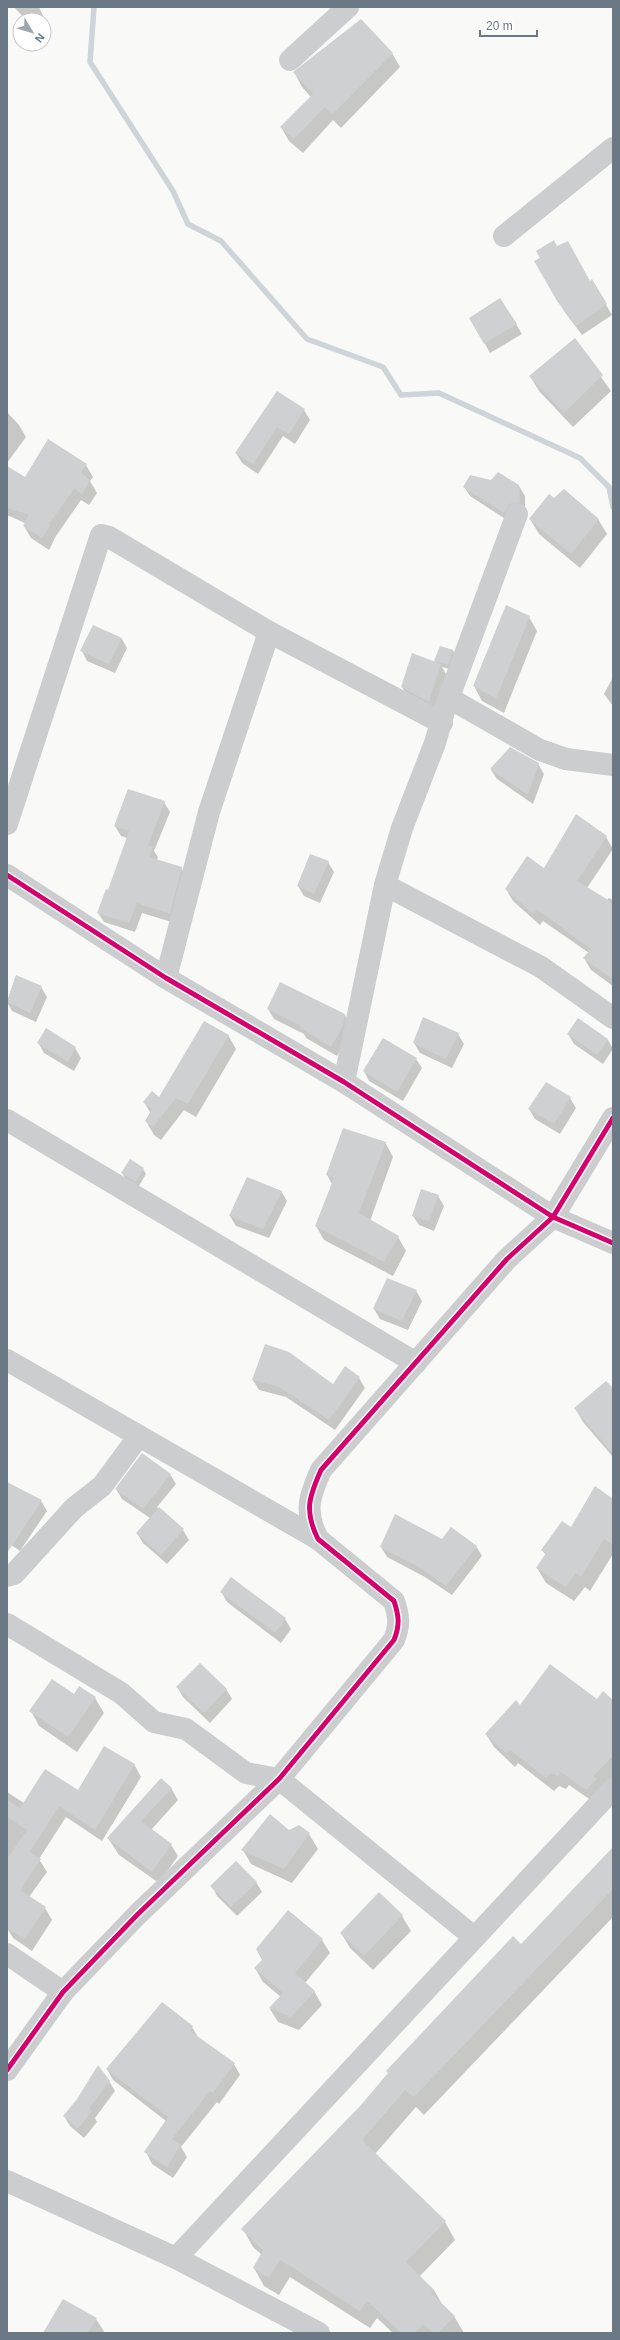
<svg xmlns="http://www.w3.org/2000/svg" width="620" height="2340" font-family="Helvetica,sans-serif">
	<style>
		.shadow { fill: #0003 }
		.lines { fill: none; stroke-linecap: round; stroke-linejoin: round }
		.stream { stroke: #ced4d7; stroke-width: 5.5 }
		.building { fill: #cfd0d2 }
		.minor { stroke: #cccdce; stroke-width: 22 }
		.cycleway-casing { stroke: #fff; stroke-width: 8 }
		.cycleway { stroke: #d6006c; stroke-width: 5 }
	</style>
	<rect width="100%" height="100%" fill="#f9f9f8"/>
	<g class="shadow">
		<path d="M14 7H39L43 16 39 20H26Z"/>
		<path d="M392 53 400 67 341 128 333 120 303 153 289 141 281 127 311 97 302 87 294 72Z"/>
		<path d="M557 247 590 282 592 281 612 315 582 335 564 311 536 261Z"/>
		<path d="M471 318 516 324 522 334 490 353Z"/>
		<path d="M575 340 611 391 573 427 539 391 530 376Z"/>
		<path d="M277 392 304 410 310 420 295 444 283 436 258 474 242 463 236 453Z"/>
		<path d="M7 412 19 425 26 437 7 463Z"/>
		<path d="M86 465 93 477 90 481 97 493 89 505 81 500 56 536 49 550 31 538 24 526 25 523 7 515V467L25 479Z"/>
		<path d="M519 486 525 496V512L510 522 470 496 464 487Z"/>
		<path d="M554 500 598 519 607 534 580 568 539 534 530 519Z"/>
		<path d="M529 617 537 631 504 713 482 701 474 686Z"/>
		<path d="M122 639 127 648 115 673 87 661 82 651Z"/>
		<path d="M441 647 453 650 455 655 450 669 442 667 446 674 435 711 407 696 402 687 434 663Z"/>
		<path d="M613 677V706L604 694Z"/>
		<path d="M538 764 544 774 533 804 497 779 491 770Z"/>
		<path d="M164 802 170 812 154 851 158 857 157 860 181 868 187 878 175 923 142 913 135 932 104 922 98 913 109 891 127 838 121 836 115 826Z"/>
		<path d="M606 837 613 849 587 888 607 900 609 898 613 900V986L591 970 584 958 589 953 543 921 540 925 513 901 506 889Z"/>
		<path d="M328 862 334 872 320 903 304 896 298 886Z"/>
		<path d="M16 976 41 987 47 997 36 1022 12 1011 7 1002Z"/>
		<path d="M268 1009 345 1015 350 1025 348 1036 337 1056 306 1038 304 1034 274 1019Z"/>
		<path d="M578 1020 608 1040 613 1049 603 1064 574 1044 568 1034Z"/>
		<path d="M458 1034 464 1044 452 1068 420 1053 414 1043Z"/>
		<path d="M228 1035 236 1049 196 1117 184 1110 161 1140 154 1135 146 1121 151 1114 144 1102 160 1098Z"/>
		<path d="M39 1044 75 1048 81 1058 74 1071 44 1053Z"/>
		<path d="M416 1059 422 1068 403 1101 369 1081 364 1071Z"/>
		<path d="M570 1098 576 1108 560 1134 535 1119 529 1109Z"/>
		<path d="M385 1142 393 1157 370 1221 398 1237 406 1251 393 1276 324 1240 316 1226 332 1184 327 1175Z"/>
		<path d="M143 1169 146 1174 139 1186 125 1178 122 1173Z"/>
		<path d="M281 1191 287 1201 269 1238 236 1226 230 1216Z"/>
		<path d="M438 1196 444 1206 434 1231 419 1225 413 1216Z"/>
		<path d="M416 1291 422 1301 408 1330 380 1319 374 1309Z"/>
		<path d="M345 1367 359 1378 365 1388 335 1430 286 1397 259 1390 253 1380 333 1386Z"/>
		<path d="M613 1390V1457L583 1422 575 1408Z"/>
		<path d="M170 1474 176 1484 157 1507 183 1530 189 1540 167 1564 143 1543 137 1533 150 1518 122 1499 116 1489Z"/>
		<path d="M7 1483 41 1501 47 1511 20 1551 7 1542Z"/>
		<path d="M613 1500V1554L590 1591 585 1587 574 1601 546 1583 537 1568 546 1555 542 1550Z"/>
		<path d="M442 1540 476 1546 482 1556 452 1595 425 1577 387 1557 381 1547Z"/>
		<path d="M222 1593 285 1619 291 1629 281 1643 227 1602Z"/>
		<path d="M178 1688 226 1689 232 1699 210 1723 183 1697Z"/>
		<path d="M74 1695 95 1698 104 1713 77 1752 39 1726 31 1711Z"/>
		<path d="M597 1700 613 1702V1777L601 1789 595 1803 569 1785 566 1789 559 1786 554 1791 518 1763 515 1767 494 1747 486 1734Z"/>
		<path d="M134 1764 141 1777 102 1841 66 1817 39 1859 47 1872 29 1897 45 1908 52 1920 32 1951 13 1938 7 1928V1792L24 1803 79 1791Z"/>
		<path d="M171 1788 178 1800 151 1830 171 1845 178 1856 159 1883 119 1855 108 1838Z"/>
		<path d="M299 1826 309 1834 318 1849 292 1883 251 1864 243 1850Z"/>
		<path d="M613 1849V1917L424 2115 416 2107 375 2154 445 2222 455 2240 419 2277 434 2290 442 2304 454 2316 464 2333H393L377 2318 370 2328 290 2277 279 2295 264 2286 254 2268 262 2255 253 2247 243 2229 521 1945Z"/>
		<path d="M256 1882 262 1892 237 1916 217 1896 212 1886Z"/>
		<path d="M379 1894 402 1916 411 1931 373 1970 350 1948 341 1933Z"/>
		<path d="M288 1912 322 1940 330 1953 305 1983 314 1991 322 2005 299 2030 278 2022 270 2009 281 1997 263 1982 255 1968 263 1960Z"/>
		<path d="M162 2003 192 2027 199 2039 234 2064 240 2075 219 2104 217 2102 181 2147 187 2157 173 2178 152 2164 146 2152 166 2121 113 2080 107 2069Z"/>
		<path d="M109 2081 115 2091 95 2118 97 2122 84 2138 70 2126 64 2116Z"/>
		<path d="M96 2319 105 2333H45Z"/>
	</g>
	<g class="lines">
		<path class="stream" d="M94 7 90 62 173 191 188 224 221 241 307 339 383 367 401 395 439 393 580 458 609 487 613 507"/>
	</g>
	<g class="building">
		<path d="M361 19 393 53 332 115 325 107 294 139 280 127 313 94 293 72Z"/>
		<path d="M554 240 557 246 568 241 590 281 592 279 607 304 576 326 557 301 534 261 540 258 536 251Z"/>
		<path d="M500 298 517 324 484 344 469 318Z"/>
		<path d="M575 338 603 375 564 413 529 376Z"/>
		<path d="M277 391 305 409 289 434 277 427 253 464 235 453Z"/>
		<path d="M48 439 87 464 81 473 90 480 82 494 74 489 49 524 51 525 42 538 23 526 29 515 7 508V466L25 477Z"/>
		<path d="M498 472 519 485 520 502 509 504 504 513 463 487 470 475 491 480Z"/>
		<path d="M564 489 599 519 571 554 529 519 549 494 554 498Z"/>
		<path d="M506 605 530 616 496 699 473 686Z"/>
		<path d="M93 625 122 638 109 664 80 651Z"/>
		<path d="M440 646 453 650 448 665 434 661Z"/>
		<path d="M412 653 441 664 429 702 401 687Z"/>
		<path d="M510 747 539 763 528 795 490 769Z"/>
		<path d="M128 789 165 801 148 845 153 847 149 857 182 867 170 914 137 903 129 923 97 913 106 889 108 890 129 831 114 826Z"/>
		<path d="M576 814 607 836 577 881 613 903V979L583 958 591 949 536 909 533 914 505 889 527 856 544 868Z"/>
		<path d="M310 854 329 861 314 894 297 886Z"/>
		<path d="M16 975 42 986 30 1013 7 1002Z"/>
		<path d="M280 982 345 1014 343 1026 331 1047 300 1028 301 1026 267 1009Z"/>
		<path d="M423 1017 459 1033 446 1059 413 1043Z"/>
		<path d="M578 1018 608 1039 597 1055 567 1034Z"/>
		<path d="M204 1021 229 1035 188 1104 176 1098 153 1127 145 1121 152 1109 143 1102 152 1091 159 1097Z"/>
		<path d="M46 1028 76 1047 68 1062 37 1043Z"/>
		<path d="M383 1038 417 1058 397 1092 363 1071Z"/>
		<path d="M546 1082 571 1097 554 1124 528 1109Z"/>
		<path d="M343 1128 386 1142 359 1213 399 1236 384 1262 315 1226 334 1178 326 1175Z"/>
		<path d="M130 1159 144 1168 136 1182 121 1173Z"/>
		<path d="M247 1177 282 1191 263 1229 229 1216Z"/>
		<path d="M421 1189 439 1195 429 1221 412 1216Z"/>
		<path d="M387 1278 417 1290 402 1321 373 1309Z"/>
		<path d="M265 1344 289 1352 333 1384 345 1366 360 1377 329 1420 279 1387 252 1380Z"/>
		<path d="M606 1381 613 1388V1454L574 1408Z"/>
		<path d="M142 1453 171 1474 143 1509 115 1489Z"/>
		<path d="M7 1482 42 1500 7 1553Z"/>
		<path d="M595 1486 613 1499V1545L604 1539 581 1577 576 1573 566 1587 536 1568 546 1553 541 1550 562 1521 571 1527Z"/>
		<path d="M159 1507 184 1529 161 1555 136 1533Z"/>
		<path d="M395 1514 442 1539 451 1527 477 1546 446 1586 419 1567 380 1547Z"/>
		<path d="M231 1577 286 1618 275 1633 220 1592Z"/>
		<path d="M200 1663 227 1689 204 1713 176 1687Z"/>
		<path d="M550 1664 597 1699 603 1691 613 1700V1756L593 1776 597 1779 586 1790 561 1772 558 1776 551 1773 546 1778 510 1750 507 1754 485 1734 516 1700 520 1705Z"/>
		<path d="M52 1679 74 1694 79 1686 96 1697 68 1737 29 1711Z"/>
		<path d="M104 1746 135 1764 95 1830 59 1806 30 1852 41 1859 20 1890 46 1907 25 1939 7 1928V1859L27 1830 7 1817V1800L20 1808 45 1769 78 1790Z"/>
		<path d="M161 1778 172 1788 141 1821 172 1844 152 1872 107 1838Z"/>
		<path d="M270 1814 289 1830 299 1825 310 1833 284 1869 241 1850Z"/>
		<path d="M613 1847V1889L414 2097 405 2090 362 2140 446 2221 406 2262 434 2290 431 2293 455 2316 438 2333H433L423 2324 415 2333H401L367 2301 360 2311 280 2260 269 2278 253 2268 263 2250 241 2229 361 2105 388 2073 386 2071 513 1936 521 1944Z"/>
		<path d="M236 1861 257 1882 231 1907 210 1886Z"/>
		<path d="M379 1892 403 1915 364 1956 340 1933Z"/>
		<path d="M288 1910 323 1939 295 1973 315 1991 291 2017 269 2008 283 1993 254 1968 262 1960 256 1949Z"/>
		<path d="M162 2002 193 2026 190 2031 235 2063 213 2093 210 2091 172 2139 181 2145 167 2167 144 2152 168 2117 106 2069Z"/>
		<path d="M98 2065 110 2081 89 2108 92 2111 78 2129 63 2116 77 2099Z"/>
		<path d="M63 2299 97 2318 88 2333H43Z"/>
	</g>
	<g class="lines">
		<g class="minor">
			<path d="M290 60 348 7"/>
			<path d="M504 236 613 148"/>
			<path d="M449 698 540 750 566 759 613 765"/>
			<path d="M7 824 101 535 109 537 269 632 442 723"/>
			<path d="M7 875 166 978 344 1082 553 1217 613 1243"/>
			<path d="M385 885 541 967 613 1018"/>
			<path d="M166 978 209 812 269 632"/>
			<path d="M344 1082 385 885 402 828 435 743 445 708 517 514"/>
			<path d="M7 1120 416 1363"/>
			<path d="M7 1360 318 1539"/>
			<path d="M7 1576 14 1574 74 1508 102 1486 139 1436"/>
			<path d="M7 1624 121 1693 154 1722 186 1729 246 1773 279 1779 474 1937"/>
			<path d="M7 1954 63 1992"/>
			<path d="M7 2070 63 1992 138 1914 279 1779 394 1640C400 1625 399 1616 394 1601L318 1539C304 1511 309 1497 321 1470L507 1259 553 1217 613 1118"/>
			<path d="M7 2181 176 2258 319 2333"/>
			<path d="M176 2258 613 1789"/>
		</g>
		<g class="cycleway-casing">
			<g id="cycleway">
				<path d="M7 875 166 978 344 1082 553 1217 613 1243"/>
				<path d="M7 2070 63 1992 138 1914 279 1779 394 1640C400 1625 399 1616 394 1601L318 1539C304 1511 309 1497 321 1470L507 1259 553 1217 613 1118"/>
			</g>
		</g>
		<use href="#cycleway" class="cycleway"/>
	</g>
	<rect width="620" height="2340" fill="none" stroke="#6b7886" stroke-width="16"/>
	<g transform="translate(32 32) rotate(128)"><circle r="19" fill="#ffffff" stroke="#c4c9cf"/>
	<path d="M0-3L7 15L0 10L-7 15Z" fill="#9da5ae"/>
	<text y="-6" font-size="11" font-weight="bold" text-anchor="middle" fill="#6b7886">N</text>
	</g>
	<path d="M480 30v6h57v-6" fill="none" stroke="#6b7886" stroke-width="2"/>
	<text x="486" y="30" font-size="12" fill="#6b7886" stroke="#ffffff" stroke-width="3" paint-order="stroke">20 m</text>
</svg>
